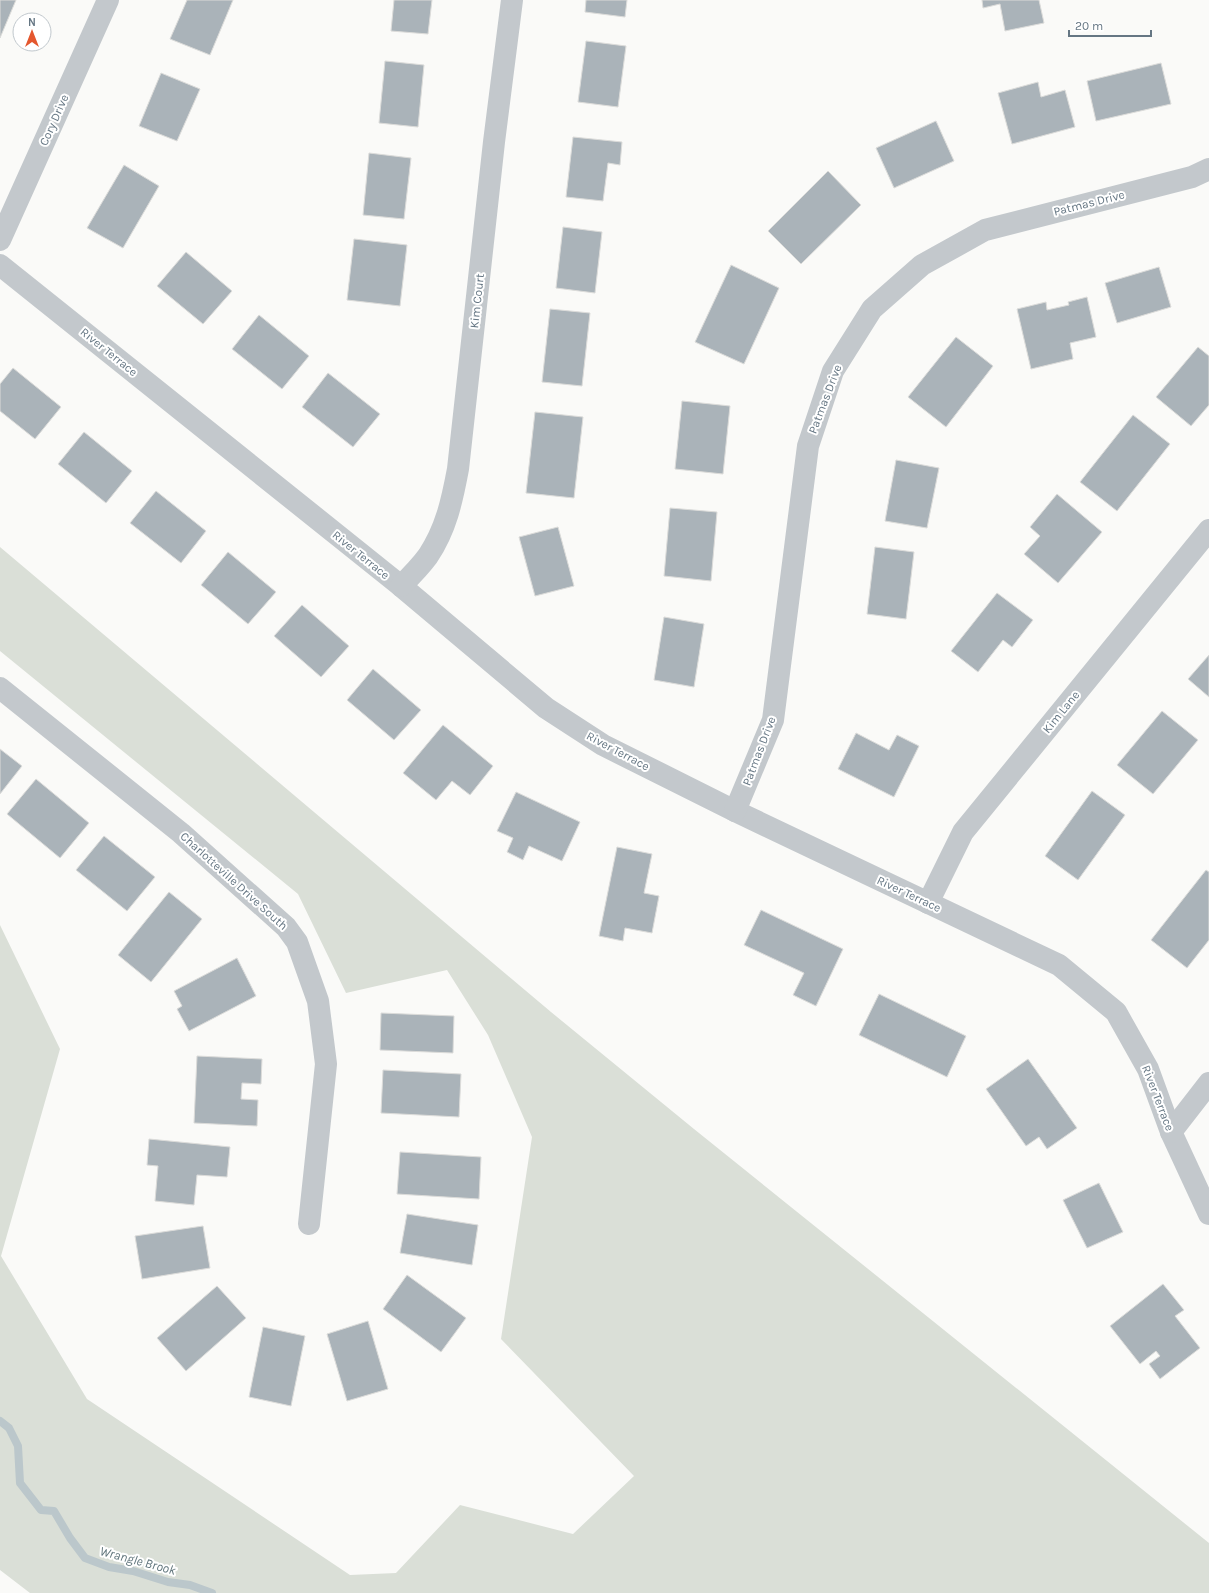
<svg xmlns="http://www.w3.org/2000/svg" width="1209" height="1593" font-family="Karla,sans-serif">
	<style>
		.green { fill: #dadfd7 }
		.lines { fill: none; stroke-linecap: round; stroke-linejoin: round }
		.stream { stroke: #bbc7cb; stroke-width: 8 }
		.building { fill: #aab3b9; stroke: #dcdcda }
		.minor { stroke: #c3c8cc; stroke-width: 22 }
		.labels { text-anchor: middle; stroke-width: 4; stroke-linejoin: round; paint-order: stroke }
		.street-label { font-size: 12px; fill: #657683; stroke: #fff }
		.water-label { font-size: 13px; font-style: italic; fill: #60757c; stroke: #fff }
	</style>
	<rect width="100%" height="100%" fill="#fafaf8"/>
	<path class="green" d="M0 547 551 1012 694 1129 1209 1543V1593H30L0 1570V925L60 1049 1 1256 87 1399 350 1575 396 1573 460 1505 573 1534 634 1476 501 1339 532 1137 488 1035 447 970 346 993 298 894 0 651Z"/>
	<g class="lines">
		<path class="stream" d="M0 1421 9 1428 18 1446 20 1483 41 1510 54 1511 70 1538 85 1558 109 1567 133 1571 168 1582 190 1585 212 1593"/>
	</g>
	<g class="building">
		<path d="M0 0H16L0 38Z"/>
		<path d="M187 0H233L210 55 170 39Z"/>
		<path d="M394 0H432L428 34 391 31Z"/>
		<path d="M586 0H627L625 17 585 12Z"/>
		<path d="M982 0H1039L1044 23 1005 31 1000 4 983 8Z"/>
		<path d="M586 41 626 46 618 107 578 102Z"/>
		<path d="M385 61 424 65 418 127 379 123Z"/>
		<path d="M1161 63 1171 104 1096 121 1087 81Z"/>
		<path d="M161 73 200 89 177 141 139 126Z"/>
		<path d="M1038 82 1041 97 1065 90 1075 127 1012 144 998 93Z"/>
		<path d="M936 121 954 161 894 188 876 148Z"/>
		<path d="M573 137 622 142 620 165 608 163 603 201 566 197Z"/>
		<path d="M369 153 411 158 404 219 363 215Z"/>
		<path d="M124 165 159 186 123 248 87 228Z"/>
		<path d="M828 171 861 205 801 264 768 231Z"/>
		<path d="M563 227 602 232 595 293 556 288Z"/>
		<path d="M354 239 407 245 400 306 347 300Z"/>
		<path d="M186 252 232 291 203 324 157 286Z"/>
		<path d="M731 265 779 288 744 364 695 342Z"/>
		<path d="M1159 267 1171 307 1117 323 1105 283Z"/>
		<path d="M1087 297 1096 337 1070 343 1073 359 1031 369 1017 309 1046 302 1047 310 1069 305 1068 302Z"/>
		<path d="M550 309 590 313 582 386 542 382Z"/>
		<path d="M259 315 309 356 282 389 232 349Z"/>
		<path d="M956 337 993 366 946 427 908 397Z"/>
		<path d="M1198 347 1209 356V405L1191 426 1156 397Z"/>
		<path d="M13 368 61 407 35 439 0 411V384Z"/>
		<path d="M328 373 380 414 353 447 302 407Z"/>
		<path d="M682 401 730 406 723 474 675 469Z"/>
		<path d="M535 412 583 417 574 498 526 493Z"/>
		<path d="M1133 415 1170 444 1117 511 1080 482Z"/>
		<path d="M84 432 132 471 106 503 58 464Z"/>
		<path d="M896 460 939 468 927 528 885 521Z"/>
		<path d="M156 491 206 531 181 563 130 523Z"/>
		<path d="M1057 494 1102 532 1058 583 1024 554 1040 536 1030 527Z"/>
		<path d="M670 508 717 512 711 581 664 576Z"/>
		<path d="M558 527 574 586 535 596 519 537Z"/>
		<path d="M875 547 914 552 906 619 867 614Z"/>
		<path d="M228 552 276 592 248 624 201 585Z"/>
		<path d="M997 593 1033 620 1012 647 1003 640 978 672 951 651Z"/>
		<path d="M302 605 349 646 321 677 274 636Z"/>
		<path d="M664 617 704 624 694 687 654 680Z"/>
		<path d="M1209 655V697L1188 679Z"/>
		<path d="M373 669 421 710 394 740 347 700Z"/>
		<path d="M1162 711 1198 740 1153 794 1117 765Z"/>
		<path d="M443 725 493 766 470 795 452 781 436 800 403 773Z"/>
		<path d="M856 733 889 750 897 735 919 746 894 797 838 769Z"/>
		<path d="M0 749 22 766 0 794Z"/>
		<path d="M36 779 89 823 60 858 7 814Z"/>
		<path d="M1092 791 1125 815 1078 880 1045 856Z"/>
		<path d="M516 792 580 822 562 861 529 846 523 860 507 852 513 838 497 831Z"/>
		<path d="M104 836 155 877 127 911 76 870Z"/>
		<path d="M617 847 652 854 644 893 659 896 652 933 625 928 623 941 599 936Z"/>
		<path d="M1206 870 1209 872V940L1187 968 1151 940Z"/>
		<path d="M169 892 202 919 151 982 118 955Z"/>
		<path d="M761 910 843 949 816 1006 793 995 804 973 744 945Z"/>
		<path d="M237 958 256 996 189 1031 177 1009 182 1006 174 991Z"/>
		<path d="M879 994 966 1036 947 1077 859 1035Z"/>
		<path d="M381 1013 454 1016 453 1053 380 1050Z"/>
		<path d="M197 1056 262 1059 261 1084 242 1083 241 1099 258 1100 257 1126 194 1123Z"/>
		<path d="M1028 1059 1077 1128 1047 1149 1039 1137 1026 1146 986 1089Z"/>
		<path d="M383 1070 461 1074 459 1117 381 1113Z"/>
		<path d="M149 1139 230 1147 227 1177 197 1175 194 1205 155 1201 158 1166 147 1165Z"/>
		<path d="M400 1152 481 1157 479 1199 397 1194Z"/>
		<path d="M1099 1183 1123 1232 1087 1248 1063 1200Z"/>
		<path d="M407 1214 478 1225 472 1265 400 1253Z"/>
		<path d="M203 1226 210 1268 142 1279 135 1236Z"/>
		<path d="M407 1275 466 1318 441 1352 383 1309Z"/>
		<path d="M1163 1284 1184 1310 1175 1316 1200 1348 1160 1379 1149 1364 1160 1356 1156 1351 1140 1364 1110 1326Z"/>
		<path d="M217 1286 246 1318 186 1371 157 1338Z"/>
		<path d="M368 1321 388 1389 347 1401 327 1334Z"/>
		<path d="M263 1327 305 1336 291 1406 249 1397Z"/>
	</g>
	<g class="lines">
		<g class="minor">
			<path d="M0 240 108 0"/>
			<path d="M0 265 401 586 546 708 603 745 735 811 1059 965 1116 1012 1148 1069 1171 1132 1209 1214"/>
			<path d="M401 586C410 577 420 567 428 556 446 529 452 501 458 469L494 142 512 0"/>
			<path d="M0 688 181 833 286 927 297 942 318 1001 326 1064 309 1224"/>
			<path d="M735 811 773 720 808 446 833 371 872 309 922 265 985 230 1192 177 1209 169"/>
			<path d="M928 903 963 832 1209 530"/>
			<path d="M1171 1132 1209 1083"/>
		</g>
	</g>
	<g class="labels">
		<g class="street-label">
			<text transform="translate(54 120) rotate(-66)" y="4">Cory Drive</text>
			<text transform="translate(1089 203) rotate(-14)" y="4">Patmas Drive</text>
			<text transform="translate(477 301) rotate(-84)" y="4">Kim Court</text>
			<text transform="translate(109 352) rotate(39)" y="4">River Terrace</text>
			<text transform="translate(825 399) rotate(-69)" y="4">Patmas Drive</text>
			<text transform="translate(361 555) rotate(39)" y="4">River Terrace</text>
			<text transform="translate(1061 712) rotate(-51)" y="4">Kim Lane</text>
			<text transform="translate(618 751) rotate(28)" y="4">River Terrace</text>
			<text transform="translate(759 751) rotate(-69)" y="4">Patmas Drive</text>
			<text transform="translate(234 881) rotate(42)" y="4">Charlotteville Drive South</text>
			<text transform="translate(909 894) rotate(25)" y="4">River Terrace</text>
			<text transform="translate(1158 1098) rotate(69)" y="4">River Terrace</text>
		</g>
		<g class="water-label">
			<text transform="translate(138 1560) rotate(15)" y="5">Wrangle Brook</text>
		</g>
	</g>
	<g transform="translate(32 32)"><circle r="19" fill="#ffffff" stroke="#c1c8cd"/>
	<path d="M0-3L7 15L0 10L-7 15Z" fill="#e4572e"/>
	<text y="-6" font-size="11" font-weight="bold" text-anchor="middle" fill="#657683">N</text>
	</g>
	<path d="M1069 30v6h82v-6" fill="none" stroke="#657683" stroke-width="2"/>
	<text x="1075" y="30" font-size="12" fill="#657683" stroke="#ffffff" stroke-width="3" paint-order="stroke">20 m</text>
</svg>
